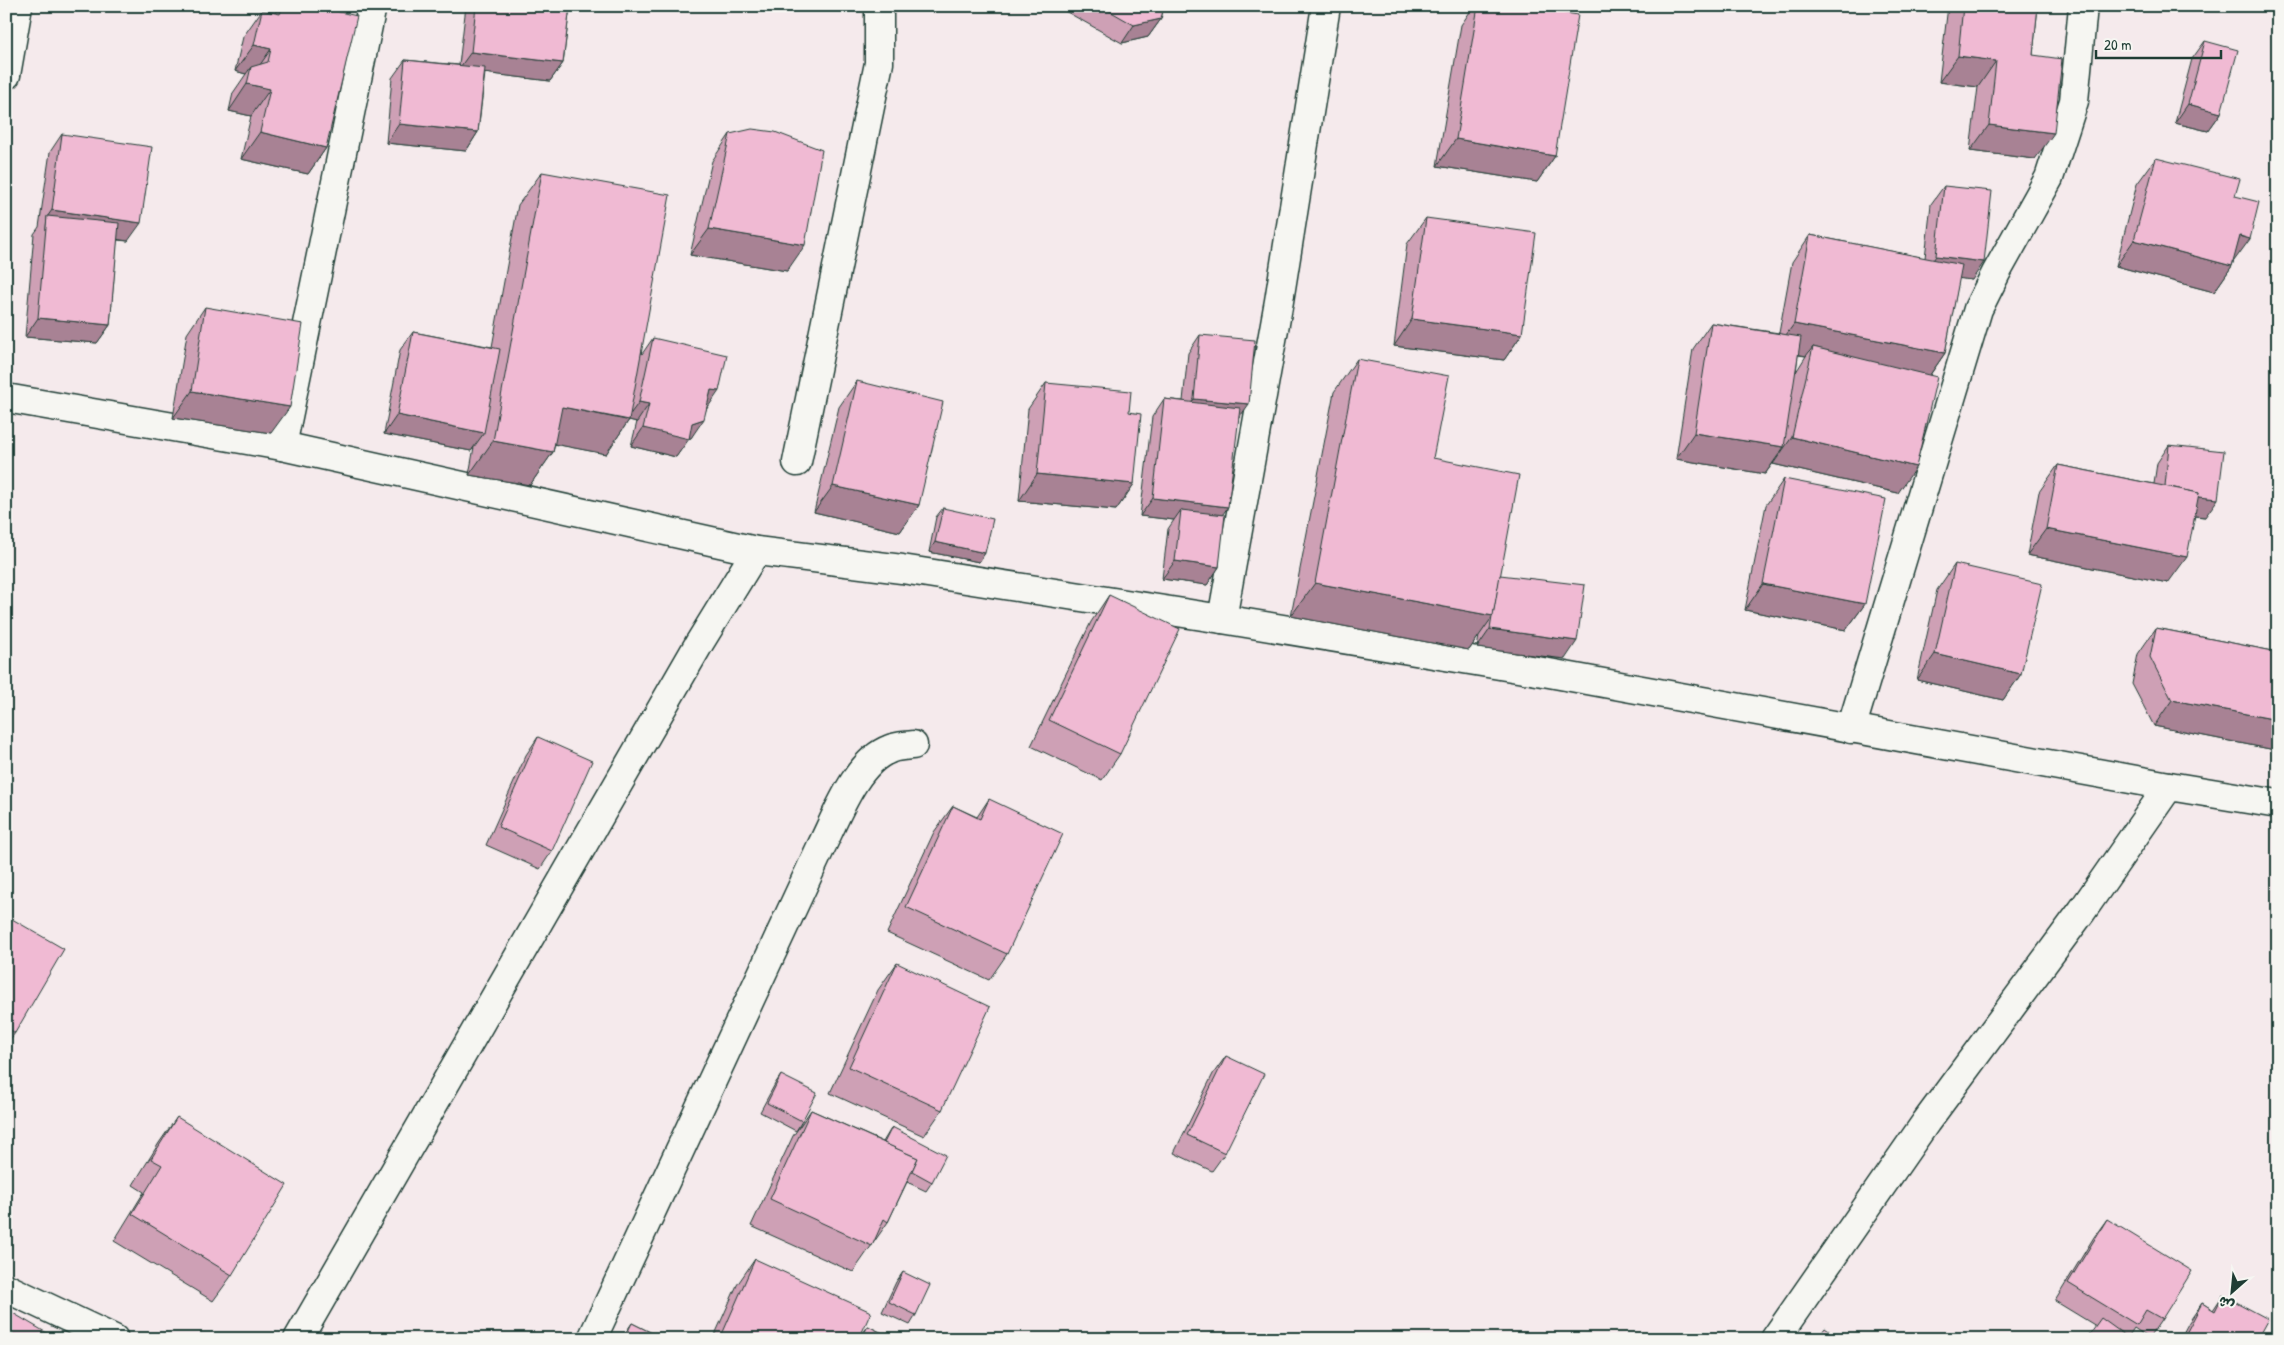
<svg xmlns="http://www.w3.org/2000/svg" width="2284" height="1345" font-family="'Patrick Hand','Playpen Sans Arabic',sans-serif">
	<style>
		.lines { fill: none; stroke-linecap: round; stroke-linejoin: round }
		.street-casing { stroke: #1f3d34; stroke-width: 31 }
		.street { stroke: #f6f6f2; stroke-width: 28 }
		.wall { fill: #cea0b5; stroke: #1f3d34; fill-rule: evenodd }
		.shaded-wall { fill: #a88294; stroke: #1f3d34 }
		.building { fill: #f0bad3; stroke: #1f3d34 }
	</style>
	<rect width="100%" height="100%" fill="#f5eaec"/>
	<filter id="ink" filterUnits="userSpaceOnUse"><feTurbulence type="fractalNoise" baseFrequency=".02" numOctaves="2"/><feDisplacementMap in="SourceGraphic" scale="10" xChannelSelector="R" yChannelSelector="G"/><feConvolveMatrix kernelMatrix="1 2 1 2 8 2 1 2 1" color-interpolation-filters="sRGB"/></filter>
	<g filter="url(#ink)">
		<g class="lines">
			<g class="street-casing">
				<g id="street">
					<path d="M6 75 18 6"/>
					<path d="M6 398 282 446 756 551 902 569 1222 619 1549 673 2169 786 2278 804"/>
					<path d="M282 446 372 6"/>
					<path d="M797 462 879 63V6"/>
					<path d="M1222 619 1279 301 1326 6"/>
					<path d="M1851 729 1978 309 1996 273 2049 178 2074 101 2083 6"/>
					<path d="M6 1288 114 1339"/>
					<path d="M298 1339 700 642 756 551"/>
					<path d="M592 1339 820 849C836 818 855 762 890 749 896 746 906 746 913 745"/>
					<path d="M1775 1339 1926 1122 2082 911 2169 786"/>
				</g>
			</g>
			<use href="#street" class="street"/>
		</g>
		<g class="wall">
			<path d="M279 6H314L326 148 308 174 241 159 251 116 229 111 233 93 246 74 235 71 243 37 262 10 275 13Z"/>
			<path d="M466 6H570L563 63 550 81 485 73 478 132 466 151 386 143 392 78 405 60 459 65Z"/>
			<path d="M1058 6H1164L1161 19 1148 37 1122 43 1058 7Z"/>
			<path d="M1474 6H1525L1555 156 1537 182 1437 166 1461 25Z"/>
			<path d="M1948 6H2038L2033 55 2035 159 1970 151 1978 87 1939 82Z"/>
			<path d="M2205 41 2221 113 2208 131 2175 123 2192 59Z"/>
			<path d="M62 134 128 241 117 240 110 325 97 343 25 337 34 234 39 227 50 152Z"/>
			<path d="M730 134 787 271 690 255 712 161Z"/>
			<path d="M2156 158 2235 196 2233 263 2232 266 2214 292 2116 266 2137 184Z"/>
			<path d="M542 172 642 354 653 338 706 410 691 438H689L676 457 631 446 637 422 629 420 606 454 555 444 553 452 530 485 469 475 474 447 471 451 384 434 400 350 413 332 492 347 518 205Z"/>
			<path d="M1944 186 1972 280 1959 278 1945 353 1930 375 1898 493 1773 464 1774 462 1765 474 1676 459 1693 349 1711 323 1779 333 1792 262 1810 235 1925 258 1931 204ZM1798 355 1806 356 1796 372Z"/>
			<path d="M1426 218 1522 334 1504 360 1394 346 1407 244Z"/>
			<path d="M205 307 271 433 173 418 187 334Z"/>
			<path d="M1200 335 1238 419 1222 515 1219 567 1207 585 1162 579 1168 529 1174 520 1140 516 1152 417 1164 399 1183 401 1188 353Z"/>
			<path d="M1357 359 1433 458 1500 575 1565 659 1477 648 1479 636 1469 650 1291 616 1334 392Z"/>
			<path d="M857 381 919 505 900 532 814 512 839 407Z"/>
			<path d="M1046 383 1129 412 1134 484 1116 510 1019 501 1028 409Z"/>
			<path d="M2169 445 2205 517 2195 516 2168 583 2027 555 2039 492 2058 465 2154 484 2157 463Z"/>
			<path d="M1784 479 1865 604 1846 630 1745 610 1766 505Z"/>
			<path d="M943 508 985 553 979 562 929 552 936 517Z"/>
			<path d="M1955 564 2021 674 2003 700 1917 680 1937 590Z"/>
			<path d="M1109 595 1120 754 1102 780 1031 746 1091 622Z"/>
			<path d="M2156 628 2278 652V746L2275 750 2154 726 2132 684 2138 654Z"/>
			<path d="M538 737 552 851 540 869 486 845 526 755Z"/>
			<path d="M989 799 1007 954 989 980 887 933 934 832 953 806 977 817Z"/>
			<path d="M12 919 15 1033 6 1045V927Z"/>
			<path d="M897 963 942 1110 924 1136 830 1093 878 990Z"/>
			<path d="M1226 1056 1225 1153 1212 1171 1174 1153 1213 1074Z"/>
			<path d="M781 1075 802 1121 796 1131 760 1112 775 1084Z"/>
			<path d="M811 1110 883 1142 892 1127 932 1182 926 1191 907 1182 888 1222 853 1272 751 1226 793 1136Z"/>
			<path d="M177 1117 232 1275 213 1301 114 1241 144 1192 133 1185 159 1143Z"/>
			<path d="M2107 1219 2162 1319 2149 1338 2134 1328 2128 1337 2096 1326 2055 1301 2094 1237Z"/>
			<path d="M755 1259 859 1339H713L737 1285Z"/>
			<path d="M903 1272 916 1315 910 1325 882 1312 896 1282Z"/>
			<path d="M2223 1295 2257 1339H2180L2189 1322 2202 1303 2213 1310Z"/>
			<path d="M632 1323 664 1339H621Z"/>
			<path d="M868 1326 894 1339H859Z"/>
		</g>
		<g class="shaded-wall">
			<path d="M665 6H699L697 9Z"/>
			<path d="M1161 19 1148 37 1122 43 1134 25Z"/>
			<path d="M254 45 271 49 253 75 251 67 246 74 235 71Z"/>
			<path d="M471 52 563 63 550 81 458 70Z"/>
			<path d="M1958 56 1996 61 1978 87 1939 82Z"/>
			<path d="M247 84 270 89 251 116 229 111Z"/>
			<path d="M2188 104 2221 113 2208 131 2175 123Z"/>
			<path d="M399 124 478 132 466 151 386 143Z"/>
			<path d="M1989 125 2054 133 2035 159 1970 151Z"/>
			<path d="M260 132 326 148 308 174 241 159Z"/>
			<path d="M1456 139 1555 156 1537 182 1437 166Z"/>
			<path d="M52 210 141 223 128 241 46 229 47 217Z"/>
			<path d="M709 229 805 245 787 271 690 255Z"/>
			<path d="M2240 236 2250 239 2231 265Z"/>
			<path d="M2134 240 2232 266 2214 292 2116 266Z"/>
			<path d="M1936 256 1984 262 1972 280 1923 274Z"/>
			<path d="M38 318 110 325 97 343 25 337Z"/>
			<path d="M1412 319 1522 334 1504 360 1394 346Z"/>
			<path d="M1794 324 1945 353 1927 379 1813 347 1806 356 1775 350Z"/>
			<path d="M711 390 719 391 706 410Z"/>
			<path d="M192 391 290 407 271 433 173 418Z"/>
			<path d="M1194 399 1249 404 1236 422 1182 417Z"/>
			<path d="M639 402 649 404 637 422 629 420 606 454 538 441 562 407 626 420Z"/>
			<path d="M397 415 484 433 471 451 384 434Z"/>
			<path d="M704 419 691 438 688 439H689L676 457 631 446 643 428 692 423Z"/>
			<path d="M1694 433 1784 447 1765 474 1676 459Z"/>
			<path d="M1792 437 1916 467 1898 493 1773 464Z"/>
			<path d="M493 441 553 452 530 485 469 475Z"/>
			<path d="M1037 474 1134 484 1116 510 1019 501Z"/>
			<path d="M833 486 919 505 900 532 814 512Z"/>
			<path d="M2164 493 2218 499 2205 517 2151 511Z"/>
			<path d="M1153 498 1228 507 1215 525 1181 510 1174 520 1140 516Z"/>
			<path d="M2046 529 2187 557 2168 583 2027 555Z"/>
			<path d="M935 542 985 553 979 562 929 552Z"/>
			<path d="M1175 561 1219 567 1207 585 1162 579Z"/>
			<path d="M1315 583 1493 616 1469 650 1291 616Z"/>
			<path d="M1763 584 1865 604 1846 630 1745 610Z"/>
			<path d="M1490 629 1577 641 1565 659 1477 648Z"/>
			<path d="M1935 654 2021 674 2003 700 1917 680Z"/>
			<path d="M2172 700 2278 720V746L2275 750 2154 726Z"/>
		</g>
		<g class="building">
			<path d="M6 6H10L6 29Z"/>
			<path d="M283 6H314L357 16 326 148 260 132 270 89 247 84 251 67 268 62 271 49 254 45 262 10 280 14Z"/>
			<path d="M476 6H570L563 63 471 52Z"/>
			<path d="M1101 6H1164L1161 19 1134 25Z"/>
			<path d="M1478 6H1525L1578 15 1555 156 1456 139Z"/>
			<path d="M1963 6H2038L2033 55 2062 59 2054 133 1989 125 1996 61 1958 56Z"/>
			<path d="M2205 41 2238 50 2221 113 2188 104Z"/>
			<path d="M405 60 485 68 478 132 399 124Z"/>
			<path d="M752 129 775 132 822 150 805 245 709 229 730 134Z"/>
			<path d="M62 134 152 147 141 223 52 210Z"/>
			<path d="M2156 158 2240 179 2235 196 2259 202 2250 239 2240 236 2232 266 2134 240Z"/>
			<path d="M542 172 670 195 629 420 562 407 553 452 493 441Z"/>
			<path d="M1944 186 1992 191 1984 262 1936 256Z"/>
			<path d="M47 216 119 223 110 325 38 318Z"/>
			<path d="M1426 218 1536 233 1522 334 1412 319Z"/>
			<path d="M1810 235 1962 265 1945 353 1794 324Z"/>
			<path d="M205 307 303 324 290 407 192 391Z"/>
			<path d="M1711 323 1801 337 1784 447 1694 433Z"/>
			<path d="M413 332 500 349 484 433 397 415Z"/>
			<path d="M1200 335 1255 340 1249 404 1194 399Z"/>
			<path d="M653 338 727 355 719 391 711 390 704 419 692 423 689 439 643 428 649 404 639 402Z"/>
			<path d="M1813 347 1937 377 1916 467 1792 437Z"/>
			<path d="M1357 359 1449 376 1433 458 1519 475 1493 616 1315 583Z"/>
			<path d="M857 381 943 402 919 505 833 486Z"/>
			<path d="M1046 383 1131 391 1129 412 1141 414 1134 484 1037 474Z"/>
			<path d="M1164 399 1240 408 1228 507 1153 498Z"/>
			<path d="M2169 445 2224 451 2218 499 2198 497 2199 493 2165 486Z"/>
			<path d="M2058 465 2199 493 2187 557 2046 529Z"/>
			<path d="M1784 479 1886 499 1865 604 1763 584Z"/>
			<path d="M943 508 993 519 985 553 935 542Z"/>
			<path d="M1181 510 1225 515 1219 567 1175 561Z"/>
			<path d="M1955 564 2042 584 2021 674 1935 654Z"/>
			<path d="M1500 575 1585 585 1577 641 1490 629 1492 617 1493 616Z"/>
			<path d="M1109 595 1180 629 1120 754 1049 720Z"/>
			<path d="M2156 628 2278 652V720L2172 700 2150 657Z"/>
			<path d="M538 737 592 761 552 851 498 827Z"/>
			<path d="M989 799 1063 834 1007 954 906 907 953 806 980 819Z"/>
			<path d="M12 919 64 949 15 1033 6 1027V929Z"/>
			<path d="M897 963 990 1007 942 1110 849 1067Z"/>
			<path d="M1226 1056 1264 1074 1225 1153 1187 1135Z"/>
			<path d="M781 1075 817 1093 802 1121 767 1103Z"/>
			<path d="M811 1110 918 1158 888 1222 884 1219 872 1246 770 1199Z"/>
			<path d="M177 1117 287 1185 232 1275 132 1214 162 1165 151 1159Z"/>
			<path d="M892 1127 946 1155 932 1182 912 1171 918 1158 884 1143Z"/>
			<path d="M2107 1219 2192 1271 2162 1319 2146 1310 2137 1325 2068 1283Z"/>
			<path d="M755 1259 871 1312 859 1339H720Z"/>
			<path d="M903 1272 930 1285 916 1315 889 1302Z"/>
			<path d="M2223 1295 2268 1319 2257 1339H2183L2202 1303 2215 1311Z"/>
			<path d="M6 1309 57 1339H6Z"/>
			<path d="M2101 1318 2130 1339H2086Z"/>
			<path d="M632 1323 664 1339H624Z"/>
			<path d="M868 1326 894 1339H861Z"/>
			<path d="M1825 1328 1840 1339H1817Z"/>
		</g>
	</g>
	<rect width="2284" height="1345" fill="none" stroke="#f6f6f2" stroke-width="25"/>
	<rect x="12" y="12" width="2259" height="1320" fill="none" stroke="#1f3d34" stroke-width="2" filter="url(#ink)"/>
	<g transform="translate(2232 1292) rotate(207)" stroke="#f6f6f2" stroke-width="4" paint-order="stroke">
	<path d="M0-4L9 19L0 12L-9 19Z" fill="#1f3d34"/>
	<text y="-8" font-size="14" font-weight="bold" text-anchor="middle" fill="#1f3d34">ش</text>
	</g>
	<path d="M2096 50v8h125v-8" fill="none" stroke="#1f3d34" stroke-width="2.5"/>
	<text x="2104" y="50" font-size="15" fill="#1f3d34" stroke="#f6f6f2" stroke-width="4" paint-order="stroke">20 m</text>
</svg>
